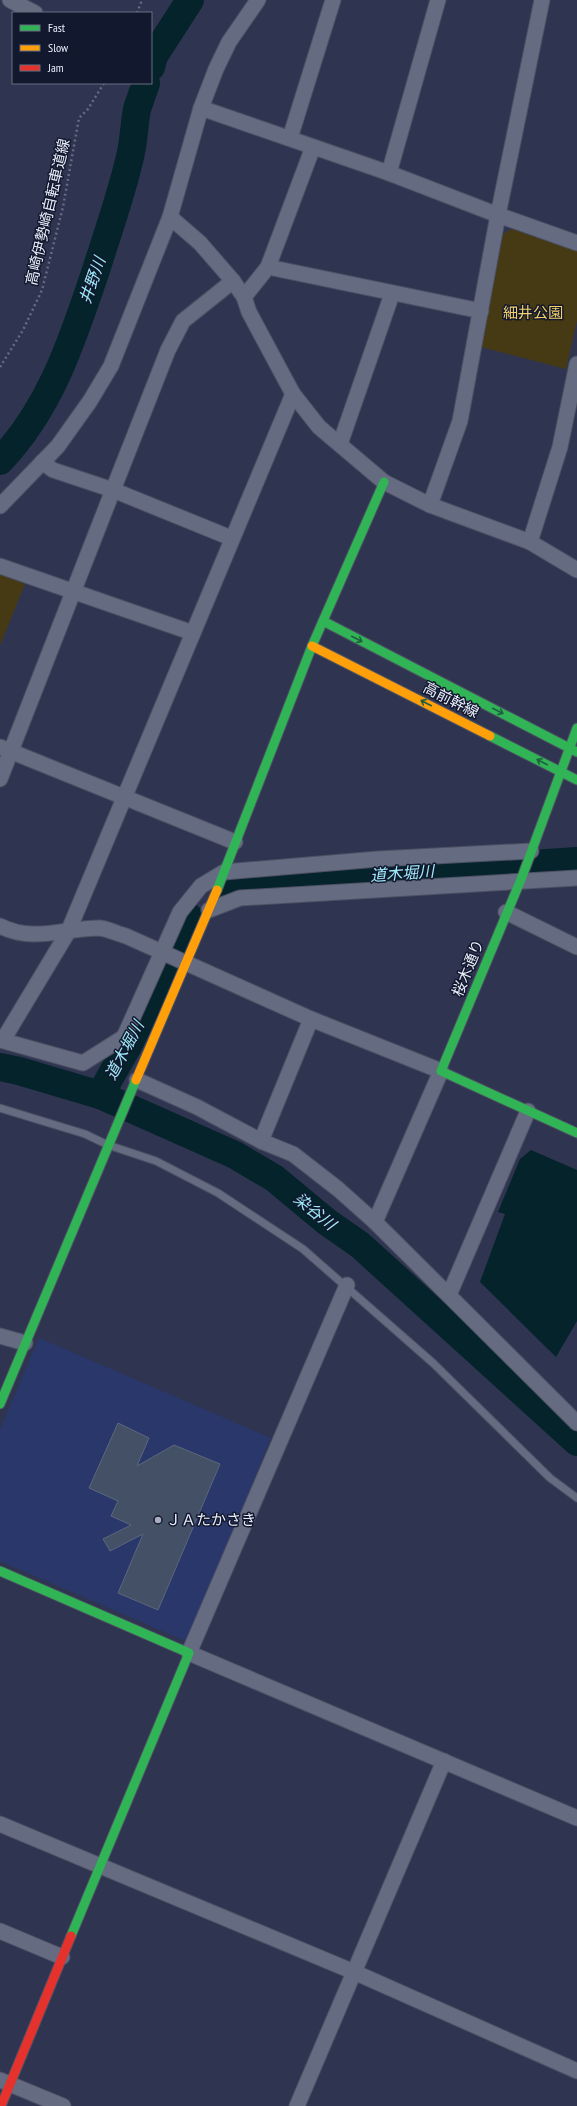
<svg xmlns="http://www.w3.org/2000/svg" width="577" height="2106" font-family="'PT Sans Narrow','Noto Sans JP',sans-serif">
	<style>
		.built { fill: #2a376a }
		.green { fill: #463a15 }
		.water { fill: #04232a }
		.lines { fill: none; stroke-linecap: round; stroke-linejoin: round }
		.river { stroke: #04232a; stroke-width: 28 }
		.building { fill: #435066; stroke: #5c677d }
		.lane-casing { stroke: #4c5064; stroke-width: 9 }
		.street-casing { stroke: #4c5064; stroke-width: 17 }
		.fast-casing { stroke: #4c5064; stroke-width: 11 }
		.slow-casing { stroke: #4c5064; stroke-width: 11 }
		.jam-casing { stroke: #4c5064; stroke-width: 11 }
		.path { stroke: #666b7f; stroke-width: 2.5; stroke-dasharray: 2 3; stroke-linecap: butt }
		.lane { stroke: #656b81; stroke-width: 7 }
		.street { stroke: #656b81; stroke-width: 15 }
		.fast { stroke: #30b455; stroke-width: 9 }
		.slow { stroke: #ff9f0a; stroke-width: 9 }
		.jam { stroke: #e5322d; stroke-width: 9 }
		.oneway { stroke: #205e40 }
		.poi-dot { fill: #a9adbf; stroke: #12182e; stroke-width: 1.5 }
		.labels { text-anchor: middle; stroke-width: 3; stroke-linejoin: round; paint-order: stroke }
		.street-label { font-size: 15px; fill: #eaeefb; stroke: #12182e }
		.park-label { font-size: 15px; fill: #f4d06b; stroke: #12182e }
		.poi-label { font-size: 15px; fill: #eaeefb; stroke: #12182e; text-anchor: start }
		.water-label { font-size: 16px; font-style: italic; fill: #9ee9f7; stroke: #12182e }
	</style>
	<rect width="100%" height="100%" fill="#2f3550"/>
	<path class="built" d="M39 1338 271 1438 191 1637 183 1640 0 1561V1430Z"/>
	<g class="green">
		<path d="M512 229 577 251V321L566 369 481 347 503 234Z"/>
		<path d="M0 574 25 584 0 645Z"/>
	</g>
	<path class="water" d="M531 1150 577 1170V1321L556 1357 480 1282 505 1214 498 1212 520 1159Z"/>
	<g class="lines">
		<g class="river">
			<path d="M151 67 154 56 190 0"/>
			<path d="M0 461C51 407 72 341 95 273 107 235 121 196 130 157 134 141 134 125 137 109 140 100 143 92 146 83"/>
			<path d="M227 888 236 884 577 861"/>
			<path d="M0 1067 19 1071 100 1095 235 1155 274 1178 327 1222 360 1245 577 1442"/>
			<path d="M100 1095 129 1044 189 917"/>
		</g>
	</g>
	<path class="building" d="M118 1423 149 1438 137 1466 174 1445 220 1464 158 1610 118 1593 143 1534 110 1551 103 1539 131 1525 111 1516 118 1501 89 1488Z"/>
	<g class="lines">
		<g class="lane-casing">
			<path id="lane" d="M0 1108 85 1134 108 1145 156 1161 218 1193 303 1249 433 1363 550 1478 577 1498"/>
		</g>
		<g class="street-casing">
			<g id="street">
				<path d="M10 0 35 13"/>
				<path d="M201 108 389 173 498 215 577 243"/>
				<path d="M290 138 333 0"/>
				<path d="M389 173 438 0"/>
				<path d="M170 217 200 243 233 281 244 297 249 312 293 394 319 427 384 482 430 505 530 542 577 570"/>
				<path d="M268 267 481 311"/>
				<path d="M244 297 268 267 313 147"/>
				<path d="M340 444 392 294"/>
				<path d="M430 505 460 421 498 215 542 0"/>
				<path d="M0 506 58 446 90 401 111 366 170 217 201 108 216 69 229 42 258 0"/>
				<path d="M231 538 113 490 168 350 183 321 233 281"/>
				<path d="M530 542 560 447 577 364"/>
				<path d="M0 566 193 633"/>
				<path d="M0 747 235 842"/>
				<path d="M0 779 113 490 53 470 42 462"/>
				<path d="M209 910 240 898 577 878"/>
				<path d="M506 912 577 947"/>
				<path d="M0 926C34 943 64 928 100 928 108 929 118 934 126 936L311 1019 441 1071 375 1222"/>
				<path d="M0 1040 83 1063 124 1037 180 912 201 886 224 872 378 859 531 851"/>
				<path d="M3 1040 68 932 293 394"/>
				<path d="M137 1080 197 1107 261 1141 293 1154 338 1189 375 1222 577 1423"/>
				<path d="M261 1141 311 1019"/>
				<path d="M347 1285 189 1653 577 1818"/>
				<path d="M449 1295 528 1111"/>
				<path d="M0 1336 25 1343"/>
				<path d="M0 1824 354 1972 577 2071"/>
				<path d="M0 1931 62 1957"/>
				<path d="M0 2080 63 2106"/>
				<path d="M297 2106 444 1761"/>
			</g>
		</g>
		<g class="fast-casing">
			<g id="fast">
				<path d="M323 621 577 752"/>
				<path d="M577 728 522 877 441 1071 577 1133"/>
				<path d="M490 736 577 780"/>
				<path d="M217 890 312 646 384 482"/>
				<path d="M0 1404 136 1080"/>
				<path d="M0 1571 189 1653 71 1936"/>
			</g>
		</g>
		<g class="slow-casing">
			<g id="slow">
				<path d="M312 646 490 736"/>
				<path d="M136 1080 217 890"/>
			</g>
		</g>
		<g class="jam-casing">
			<path id="jam" d="M1 2106 71 1936"/>
		</g>
		<g class="path">
			<path d="M137 13 142 0"/>
			<path d="M0 367 23 330 42 290 63 207 79 118 88 109 104 83"/>
		</g>
		<use href="#lane" class="lane"/>
		<use href="#street" class="street"/>
		<use href="#fast" class="fast"/>
		<use href="#slow" class="slow"/>
		<use href="#jam" class="jam"/>
	</g>
	<defs><path id="oneway-shaft" d="M-6 0H5M1.5-3L5.5 0L1.5 3" fill="none" stroke-width="1.6" stroke-linecap="round" stroke-linejoin="round"/></defs>
	<g class="oneway">
		<use href="#oneway-shaft" transform="translate(357 639) rotate(27)"/>
		<use href="#oneway-shaft" transform="translate(426 703) rotate(-153)"/>
		<use href="#oneway-shaft" transform="translate(498 711) rotate(27)"/>
		<use href="#oneway-shaft" transform="translate(542 762) rotate(-153)"/>
	</g>
	<circle class="poi-dot" cx="158" cy="1520" r="4"/>
	<g class="labels">
		<g class="street-label">
			<text transform="translate(48 212) rotate(-77)" y="5">高崎伊勢崎自転車道線</text>
			<text transform="translate(451 700) rotate(27)" y="5">高前幹線</text>
			<text transform="translate(468 968) rotate(-68)" y="5">桜木通り</text>
		</g>
		<g class="park-label">
			<text x="533" y="318">細井公園</text>
		</g>
		<g class="poi-label">
			<text x="166" y="1525">ＪＡたかさき</text>
		</g>
		<g class="water-label">
			<text transform="translate(92 280) rotate(-71)" y="6">井野川</text>
			<text transform="translate(402 873) rotate(-4)" y="6">道木堀川</text>
			<text transform="translate(124 1050) rotate(-62)" y="6">道木堀川</text>
			<text transform="translate(315 1211) rotate(39)" y="6">染谷川</text>
		</g>
	</g>
	<rect x="12" y="12" width="140" height="72" fill="#12182e" stroke="#686e80"/>
	<rect x="20" y="25" width="20" height="6" fill="#30b455" stroke="#686e80"/>
	<text x="48" y="32" font-size="12" fill="#eaeefb">Fast</text>
	<rect x="20" y="45" width="20" height="6" fill="#ff9f0a" stroke="#686e80"/>
	<text x="48" y="52" font-size="12" fill="#eaeefb">Slow</text>
	<rect x="20" y="65" width="20" height="6" fill="#e5322d" stroke="#686e80"/>
	<text x="48" y="72" font-size="12" fill="#eaeefb">Jam</text>
</svg>
